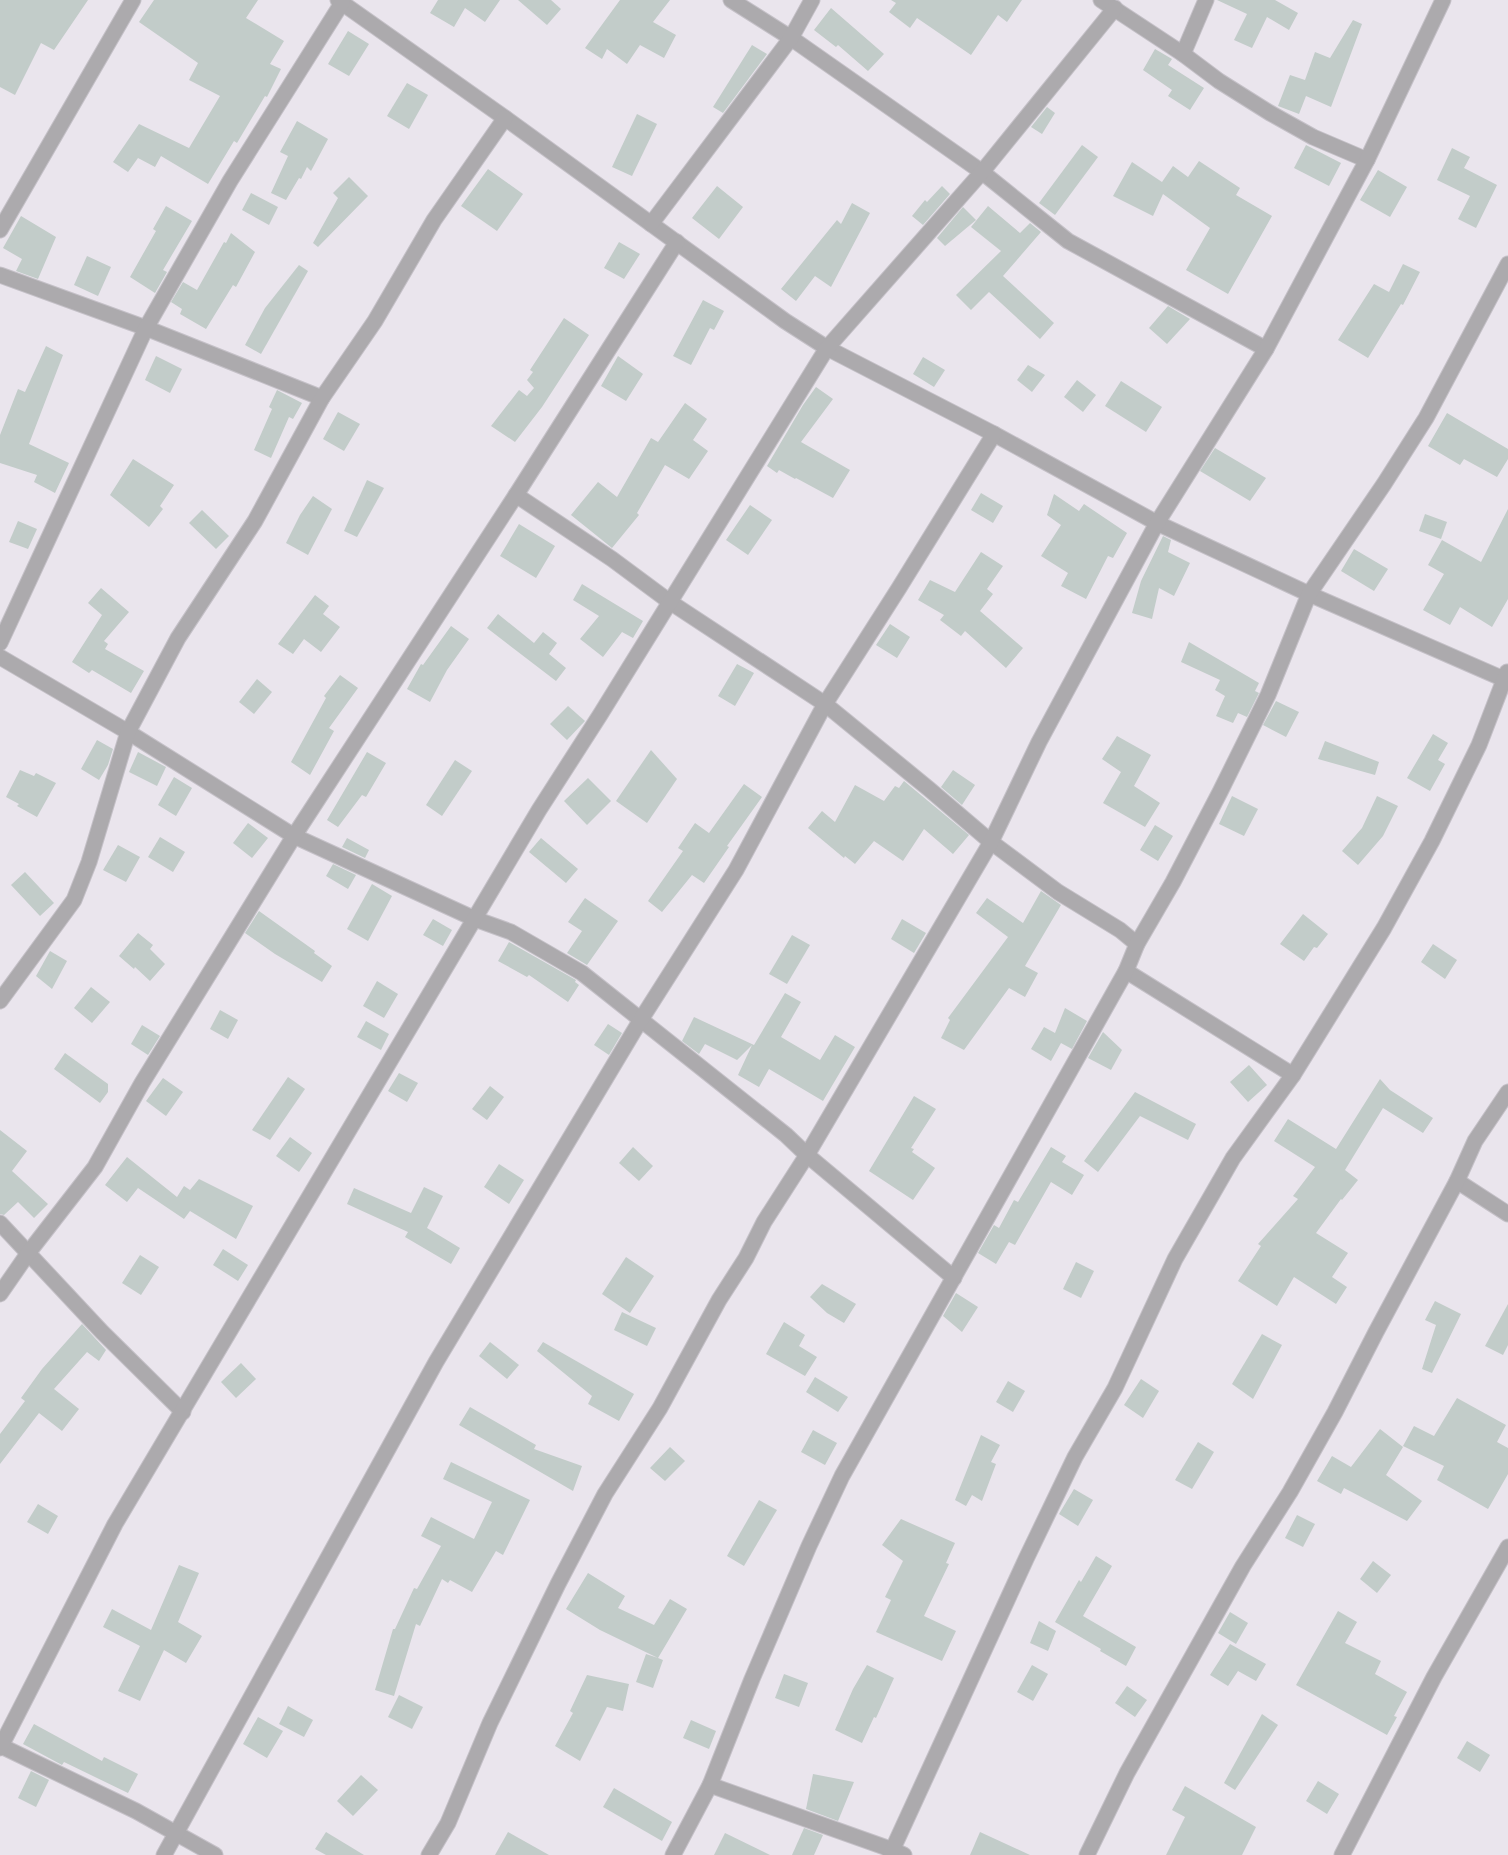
<svg xmlns="http://www.w3.org/2000/svg" width="1508" height="1855" font-family="Lora,serif">
	<style>
		.building { fill: #c2ccc9 }
		.lines { fill: none; stroke-linecap: round; stroke-linejoin: round }
		.minor-casing { stroke: #c4c0c7; stroke-width: 17 }
		.minor { stroke: #acaaad; stroke-width: 15 }
	</style>
	<rect width="100%" height="100%" fill="#eae5ed"/>
	<g class="building">
		<path d="M0 0H88L54 50 41 43 15 95 0 87Z"/>
		<path d="M154 0H258L246 18 284 41 270 64 281 69 267 97 265 96 237 143 234 141 208 184 161 156 155 167 138 158 128 172 113 162 139 124 189 148 220 96 189 80 198 63 139 22Z"/>
		<path d="M438 0H500L485 22 465 8 454 27 430 13Z"/>
		<path d="M518 0H551L561 9 547 25Z"/>
		<path d="M620 0H670L653 22 676 35 664 58 640 45 627 64 607 49 602 59 585 48Z"/>
		<path d="M891 0H1022L1007 22 998 15 971 55 917 18 910 28 889 12 896 3Z"/>
		<path d="M1217 0H1275L1298 13 1289 30 1267 17 1252 48 1234 40 1247 14Z"/>
		<path d="M831 8 884 54 868 71 838 45 836 47 814 30Z"/>
		<path d="M1353 20 1362 24 1331 107 1306 96 1299 114 1278 106 1290 75 1305 80 1315 52 1330 58Z"/>
		<path d="M348 31 369 44 349 76 328 64Z"/>
		<path d="M752 45 767 54 723 113 713 107Z"/>
		<path d="M1155 49 1172 59 1168 65 1204 88 1190 110 1168 96 1172 90 1143 70Z"/>
		<path d="M407 83 428 95 409 129 387 116Z"/>
		<path d="M1047 107 1055 113 1042 134 1031 127Z"/>
		<path d="M637 114 657 124 632 176 612 167Z"/>
		<path d="M297 121 328 139 311 171 307 167 301 179 299 178 286 200 271 193 288 156 280 152Z"/>
		<path d="M1082 145 1098 157 1055 215 1039 203Z"/>
		<path d="M1306 145 1341 163 1329 186 1294 168Z"/>
		<path d="M1452 148 1470 157 1464 168 1497 185 1476 228 1458 219 1470 196 1437 180Z"/>
		<path d="M1199 161 1240 188 1236 195 1272 216 1228 294 1186 270 1210 228 1163 194 1153 216 1113 196 1132 162 1162 182 1173 166 1188 177Z"/>
		<path d="M488 169 523 194 497 231 461 206Z"/>
		<path d="M1378 170 1407 187 1390 217 1360 200Z"/>
		<path d="M349 177 368 196 318 247 313 243 338 198 333 193Z"/>
		<path d="M717 186 743 207 719 239 692 218Z"/>
		<path d="M942 186 950 194 923 225 912 216 925 200 927 202Z"/>
		<path d="M251 193 278 207 269 225 242 210Z"/>
		<path d="M852 203 870 213 831 287 815 276 796 301 781 289 837 220 841 224Z"/>
		<path d="M166 206 192 221 163 270 167 272 155 293 130 277 156 231 153 229Z"/>
		<path d="M988 206 1020 233 1030 223 1041 232 1003 276 1054 323 1040 339 989 292 971 310 956 295 1001 251 971 227Z"/>
		<path d="M963 207 976 220 945 246 937 238Z"/>
		<path d="M21 216 56 237 38 279 16 271 22 259 3 248Z"/>
		<path d="M231 233 255 252 236 287 233 285 206 329 180 314 182 309 171 302 183 282 197 290 224 242 226 243Z"/>
		<path d="M619 242 640 254 624 279 604 268Z"/>
		<path d="M87 256 111 267 98 296 74 285Z"/>
		<path d="M1403 264 1420 272 1403 305 1401 304 1368 358 1338 340 1374 284 1389 292Z"/>
		<path d="M299 265 308 271 261 354 245 345 265 308Z"/>
		<path d="M703 300 724 311 714 330 710 328 691 365 673 356Z"/>
		<path d="M1168 306 1190 319 1167 344 1149 328Z"/>
		<path d="M564 318 589 335 542 407 515 442 491 426 519 390 527 396 534 388 527 380 533 372 530 370Z"/>
		<path d="M46 346 63 355 29 444 69 463 55 493 34 482 37 475 0 463V435L18 389 25 392Z"/>
		<path d="M156 356 182 369 170 393 145 380Z"/>
		<path d="M618 356 643 374 626 401 601 386Z"/>
		<path d="M923 357 945 370 934 387 913 374Z"/>
		<path d="M1028 365 1045 375 1032 392 1017 380Z"/>
		<path d="M1077 380 1096 395 1083 412 1064 397Z"/>
		<path d="M1121 381 1162 407 1146 432 1105 406Z"/>
		<path d="M816 387 833 399 801 442 850 470 833 498 796 478 795 479 779 470 777 473 767 466 803 405Z"/>
		<path d="M277 390 302 403 293 419 289 417 271 458 254 450 272 409 269 407Z"/>
		<path d="M685 403 707 419 693 440 708 451 689 479 665 465 637 513 639 515 612 548 571 515 598 482 617 497 651 438 658 442Z"/>
		<path d="M338 412 360 424 344 451 323 439Z"/>
		<path d="M1447 413 1508 449V459L1497 477 1464 459 1460 465 1428 446Z"/>
		<path d="M1215 448 1266 478 1250 501 1200 471Z"/>
		<path d="M133 459 174 485 160 506 163 509 149 527 110 495Z"/>
		<path d="M367 480 384 488 357 537 344 531Z"/>
		<path d="M981 493 1003 506 993 523 971 510Z"/>
		<path d="M1054 494 1079 511 1084 504 1127 533 1113 558 1108 556 1086 599 1061 586 1068 573 1041 556 1061 525 1047 515Z"/>
		<path d="M313 496 332 509 308 555 286 543 300 515Z"/>
		<path d="M750 505 772 520 748 555 726 540Z"/>
		<path d="M1508 509V599L1492 627 1460 607 1450 625 1423 610 1444 574 1428 565 1442 540 1481 562Z"/>
		<path d="M202 510 229 536 216 549 189 523Z"/>
		<path d="M1425 514 1447 522 1441 539 1419 531Z"/>
		<path d="M18 521 37 529 28 549 9 542Z"/>
		<path d="M519 524 555 546 536 578 500 556Z"/>
		<path d="M1163 536 1171 540 1168 552 1190 563 1174 596 1159 588 1152 619 1132 613 1141 581Z"/>
		<path d="M1354 549 1388 569 1374 591 1341 571Z"/>
		<path d="M981 552 1003 566 987 589 993 594 980 611 1023 648 1006 668 965 631 961 636 940 620 944 615 918 600 930 580 955 592Z"/>
		<path d="M582 584 643 621 633 638 622 632 603 657 580 639 599 616 573 600Z"/>
		<path d="M101 588 129 612 104 641 108 644 105 649 144 671 131 693 92 670 89 673 72 662 102 615 88 603Z"/>
		<path d="M315 595 329 606 323 614 340 627 321 652 304 639 293 654 278 644Z"/>
		<path d="M498 614 534 643 543 632 557 643 549 654 566 668 556 681 487 628Z"/>
		<path d="M890 624 910 637 897 658 876 645Z"/>
		<path d="M451 626 469 639 447 670 430 702 407 689 421 664 423 665Z"/>
		<path d="M1189 642 1259 683 1255 691 1259 693 1247 717 1238 713 1233 723 1216 716 1225 696 1215 690 1220 680 1181 662Z"/>
		<path d="M737 664 754 673 735 706 718 696Z"/>
		<path d="M340 675 358 688 329 728 334 731 310 775 291 762 326 698 324 696Z"/>
		<path d="M257 679 272 692 254 714 239 702Z"/>
		<path d="M1276 701 1299 712 1286 737 1263 725Z"/>
		<path d="M568 706 585 721 567 740 550 724Z"/>
		<path d="M1433 734 1448 743 1438 760 1445 764 1430 791 1407 778Z"/>
		<path d="M1117 736 1151 755 1134 786 1160 803 1145 827 1103 803 1121 772 1102 759Z"/>
		<path d="M97 740 113 749 108 765 99 780 81 769Z"/>
		<path d="M1325 741 1379 762 1375 775 1318 759Z"/>
		<path d="M651 750 677 779 647 823 616 801Z"/>
		<path d="M138 752 166 767 157 786 129 772Z"/>
		<path d="M367 752 386 763 366 797 362 795 338 827 327 820Z"/>
		<path d="M455 760 472 771 442 816 426 805Z"/>
		<path d="M20 770 34 776 36 773 56 783 37 817 17 806 19 804 6 797Z"/>
		<path d="M953 770 975 785 962 805 941 787Z"/>
		<path d="M174 777 192 788 176 816 158 805Z"/>
		<path d="M588 778 611 801 587 825 564 801Z"/>
		<path d="M904 781 969 835 953 854 924 829 903 861 874 841 855 864 845 856 844 858 808 828 822 811 835 822 855 785 884 801 895 786 899 788Z"/>
		<path d="M744 784 762 797 727 846 729 847 704 883 692 875 662 912 648 901 683 851 678 848 695 823 709 833Z"/>
		<path d="M1232 796 1258 809 1244 836 1219 824Z"/>
		<path d="M1377 796 1398 806 1383 836 1358 865 1342 851 1362 828Z"/>
		<path d="M248 823 268 838 252 858 233 843Z"/>
		<path d="M1155 825 1173 836 1158 861 1140 850Z"/>
		<path d="M160 837 185 852 173 872 148 857Z"/>
		<path d="M347 838 369 850 365 858 342 847Z"/>
		<path d="M541 838 578 869 566 883 529 852Z"/>
		<path d="M118 845 140 857 126 882 103 870Z"/>
		<path d="M333 864 356 875 348 889 326 876Z"/>
		<path d="M25 872 54 903 40 916 11 885Z"/>
		<path d="M372 884 392 896 368 941 347 929Z"/>
		<path d="M1041 891 1061 905 1025 966 1038 973 1025 997 1009 988 964 1050 941 1038 950 1020 948 1018 1008 937 976 913 987 898 1023 923Z"/>
		<path d="M585 898 618 921 587 965 567 953 582 931 568 922Z"/>
		<path d="M259 911 315 951 314 953 332 966 322 982 275 954 245 933Z"/>
		<path d="M1303 914 1328 934 1317 948 1314 947 1304 961 1280 944Z"/>
		<path d="M433 919 452 930 443 946 423 935Z"/>
		<path d="M902 919 926 933 914 953 891 939Z"/>
		<path d="M138 933 153 945 150 949 165 964 150 981 135 967 134 969 119 956Z"/>
		<path d="M792 935 810 945 787 984 769 974Z"/>
		<path d="M509 942 576 980 575 982 579 985 568 1002 529 975 527 977 498 961Z"/>
		<path d="M1433 944 1457 960 1445 979 1421 962Z"/>
		<path d="M50 951 67 961 52 989 36 976Z"/>
		<path d="M377 981 398 994 384 1018 363 1006Z"/>
		<path d="M91 987 110 1002 92 1023 74 1008Z"/>
		<path d="M785 993 801 1002 781 1037 820 1060 835 1035 855 1047 823 1101 769 1069 759 1087 738 1075 752 1045 737 1060 705 1044 699 1054 682 1041 694 1017 754 1045Z"/>
		<path d="M1065 1008 1087 1021 1072 1049 1061 1043 1051 1061 1031 1049 1044 1027 1055 1033Z"/>
		<path d="M220 1010 238 1020 228 1039 210 1029Z"/>
		<path d="M366 1021 389 1034 381 1050 357 1037Z"/>
		<path d="M608 1024 622 1033 609 1055 594 1045Z"/>
		<path d="M142 1025 160 1036 148 1055 131 1044Z"/>
		<path d="M1103 1032 1122 1050 1111 1070 1088 1058Z"/>
		<path d="M65 1053 108 1084V1092L100 1103 54 1069Z"/>
		<path d="M1249 1065 1267 1085 1248 1102 1230 1082Z"/>
		<path d="M399 1073 418 1083 407 1102 388 1091Z"/>
		<path d="M288 1077 305 1089 270 1140 252 1130Z"/>
		<path d="M163 1078 183 1092 166 1116 146 1101Z"/>
		<path d="M1380 1079 1390 1090 1433 1118 1423 1133 1383 1108 1345 1170 1358 1180 1342 1200 1341 1199 1316 1233 1348 1253 1332 1277 1347 1287 1336 1304 1294 1277 1277 1306 1238 1281 1261 1246 1258 1244 1298 1199 1293 1196 1315 1167 1274 1141 1288 1119 1336 1149Z"/>
		<path d="M490 1086 504 1097 487 1120 472 1109Z"/>
		<path d="M1135 1092 1196 1124 1188 1140 1140 1116 1098 1172 1084 1161Z"/>
		<path d="M914 1096 936 1109 911 1148 914 1149 912 1152 935 1168 913 1200 869 1171Z"/>
		<path d="M0 1130 27 1151 12 1171 48 1204 34 1218 18 1202 4 1215 0 1214Z"/>
		<path d="M290 1137 312 1153 299 1172 276 1156Z"/>
		<path d="M633 1147 653 1166 639 1181 619 1163Z"/>
		<path d="M1051 1147 1066 1156 1062 1162 1084 1175 1072 1195 1051 1182 1015 1245 1009 1242 996 1264 978 1253 994 1225 999 1228 1014 1200 1018 1202Z"/>
		<path d="M127 1157 177 1197 184 1186 190 1190 199 1179 253 1206 236 1239 190 1211 184 1219 138 1188 127 1202 105 1185Z"/>
		<path d="M499 1164 524 1180 509 1204 484 1187Z"/>
		<path d="M424 1187 443 1196 427 1228 460 1248 451 1264 405 1237 408 1232 347 1204 354 1188 411 1213Z"/>
		<path d="M223 1249 248 1265 238 1281 213 1265Z"/>
		<path d="M140 1255 159 1267 141 1295 122 1283Z"/>
		<path d="M626 1257 654 1276 630 1313 602 1294Z"/>
		<path d="M1076 1262 1094 1271 1081 1298 1063 1289Z"/>
		<path d="M822 1284 856 1304 844 1323 827 1313 810 1297Z"/>
		<path d="M956 1293 978 1307 962 1332 943 1316Z"/>
		<path d="M1435 1301 1461 1314 1432 1373 1422 1369 1436 1325 1425 1320Z"/>
		<path d="M1508 1304V1345L1503 1355 1485 1346Z"/>
		<path d="M622 1312 656 1328 647 1346 614 1330Z"/>
		<path d="M784 1322 805 1335 799 1346 817 1357 805 1376 766 1354Z"/>
		<path d="M82 1324 106 1350 99 1361 87 1352 54 1389 79 1409 62 1431 39 1413 0 1464V1434L25 1401 21 1398 42 1369Z"/>
		<path d="M1262 1334 1282 1345 1253 1399 1232 1384Z"/>
		<path d="M490 1342 519 1365 507 1379 479 1356Z"/>
		<path d="M543 1342 634 1394 619 1421 588 1404 592 1396 537 1351Z"/>
		<path d="M241 1363 256 1379 236 1398 221 1382Z"/>
		<path d="M815 1377 848 1397 838 1412 806 1392Z"/>
		<path d="M1141 1379 1159 1391 1143 1418 1124 1405Z"/>
		<path d="M1008 1381 1025 1391 1013 1412 996 1402Z"/>
		<path d="M1457 1398 1506 1425 1497 1442 1508 1448V1474L1488 1509 1437 1480 1444 1466 1403 1446 1414 1426 1434 1436Z"/>
		<path d="M470 1407 536 1445 534 1449 582 1466 573 1491 459 1425Z"/>
		<path d="M1380 1429 1403 1447 1386 1475 1422 1501 1407 1521 1344 1488 1341 1494 1317 1481 1332 1456 1351 1467Z"/>
		<path d="M813 1430 837 1443 825 1465 801 1452Z"/>
		<path d="M981 1435 1000 1445 991 1462 996 1464 982 1501 972 1495 966 1506 955 1500Z"/>
		<path d="M1198 1442 1214 1452 1192 1489 1175 1480Z"/>
		<path d="M670 1447 685 1461 665 1481 650 1468Z"/>
		<path d="M451 1462 530 1500 503 1555 496 1551 472 1592 450 1580 448 1583 442 1579 420 1626 416 1624 394 1696 375 1690 393 1629H395L414 1588 417 1589 441 1546 421 1536 431 1517 474 1539 492 1502 443 1479Z"/>
		<path d="M1074 1489 1093 1500 1078 1526 1059 1514Z"/>
		<path d="M759 1500 777 1510 744 1566 727 1556Z"/>
		<path d="M38 1504 58 1516 48 1534 27 1522Z"/>
		<path d="M1297 1515 1315 1524 1303 1547 1285 1538Z"/>
		<path d="M901 1519 955 1543 946 1563 949 1564 924 1616 956 1631 942 1661 876 1632 891 1600 885 1597 903 1561 882 1545Z"/>
		<path d="M1096 1556 1112 1566 1083 1616 1136 1647 1126 1666 1100 1651 1101 1649 1055 1622 1079 1580 1081 1582Z"/>
		<path d="M1373 1561 1391 1575 1377 1593 1360 1579Z"/>
		<path d="M179 1565 199 1573 178 1622 202 1636 186 1663 164 1650 140 1701 118 1691 140 1646 103 1627 112 1609 151 1630Z"/>
		<path d="M588 1573 625 1596 618 1608 654 1625 670 1599 687 1609 658 1658 663 1660 653 1688 636 1682 646 1654 658 1658 600 1630 566 1609Z"/>
		<path d="M1338 1611 1357 1622 1345 1643 1381 1661 1375 1674 1407 1692 1394 1716 1397 1717 1387 1735 1296 1685Z"/>
		<path d="M1230 1612 1248 1623 1236 1644 1218 1633Z"/>
		<path d="M1039 1621 1056 1631 1048 1651 1030 1643Z"/>
		<path d="M1230 1644 1266 1664 1256 1681 1238 1671 1228 1686 1210 1675Z"/>
		<path d="M867 1665 894 1678 876 1718 874 1717 862 1743 835 1730 853 1689Z"/>
		<path d="M1032 1665 1048 1674 1033 1701 1017 1692Z"/>
		<path d="M784 1674 808 1683 799 1707 775 1698Z"/>
		<path d="M587 1675 629 1684 623 1711 607 1707 580 1761 555 1746 573 1713 570 1711Z"/>
		<path d="M1127 1686 1147 1700 1135 1717 1115 1703Z"/>
		<path d="M399 1695 423 1707 412 1729 388 1717Z"/>
		<path d="M288 1706 313 1720 304 1737 279 1724Z"/>
		<path d="M1262 1714 1278 1725 1235 1790 1224 1783Z"/>
		<path d="M258 1717 283 1731 267 1758 243 1744Z"/>
		<path d="M691 1720 716 1731 709 1749 683 1738Z"/>
		<path d="M34 1724 102 1761 104 1757 138 1774 128 1793 64 1762 62 1765 23 1744Z"/>
		<path d="M1467 1741 1490 1755 1480 1772 1457 1758Z"/>
		<path d="M31 1771 49 1780 36 1807 18 1798Z"/>
		<path d="M813 1774 854 1782 838 1821 806 1809Z"/>
		<path d="M361 1775 378 1790 353 1816 337 1801Z"/>
		<path d="M1318 1781 1339 1794 1327 1814 1306 1801Z"/>
		<path d="M1185 1786 1256 1827 1242 1855H1166L1185 1817 1172 1810Z"/>
		<path d="M614 1788 672 1822 662 1841 603 1807Z"/>
		<path d="M804 1828 823 1835 814 1855H792Z"/>
		<path d="M326 1832 364 1855H326L315 1849Z"/>
		<path d="M508 1832 549 1855H495Z"/>
		<path d="M980 1832 1030 1855H970Z"/>
		<path d="M725 1833 770 1855H714Z"/>
	</g>
	<g class="lines">
		<g class="minor-casing">
			<g id="minor">
				<path d="M338 0 505 118 785 321 827 348 994 434 1157 523 1309 594 1508 681"/>
				<path d="M731 0 791 38 982 172 1068 241 1266 349"/>
				<path d="M1101 0 1183 54 1219 81 1270 113 1313 137 1367 160"/>
				<path d="M1183 54 1206 0"/>
				<path d="M651 224 791 38 812 0"/>
				<path d="M0 230 133 0"/>
				<path d="M0 275 146 328 322 398"/>
				<path d="M516 495 612 559 670 602 825 704 929 789 991 842 1058 892 1120 930 1137 944"/>
				<path d="M0 643 146 328 230 181 342 3"/>
				<path d="M0 657 128 732 294 836 475 919 511 932 582 973 786 1135 807 1155 954 1278"/>
				<path d="M1126 971 1293 1075"/>
				<path d="M0 1001 74 900 89 862 128 732 178 638 255 521 322 398 375 321 434 220 505 118"/>
				<path d="M1457 1181 1508 1214"/>
				<path d="M0 1223 102 1332 183 1412"/>
				<path d="M0 1294 29 1252 95 1167 142 1083 294 836 516 495 677 242"/>
				<path d="M1 1746 136 1811 215 1855"/>
				<path d="M0 1748 115 1524 539 810 600 715 827 348 982 172 1115 8"/>
				<path d="M710 1785 893 1850 904 1855"/>
				<path d="M164 1855 436 1362 640 1021 736 870 825 704 899 588 994 434"/>
				<path d="M429 1855 448 1823 490 1723 558 1584 605 1494 660 1408 719 1300 746 1258 764 1222 807 1155 991 842 1039 742 1157 523 1266 349 1367 160 1443 0"/>
				<path d="M673 1855 710 1785 752 1679 809 1546 842 1476 1126 971 1137 944 1173 882 1220 792 1268 695 1309 594 1384 484 1426 418 1508 264"/>
				<path d="M890 1855 1026 1559 1075 1457 1115 1388 1175 1259 1233 1158 1293 1075 1384 928 1432 841 1479 745 1507 672"/>
				<path d="M1087 1855 1127 1773 1243 1566 1290 1492 1335 1412 1376 1332 1457 1181 1475 1141 1508 1092"/>
				<path d="M1342 1855 1434 1677 1508 1547"/>
			</g>
		</g>
		<use href="#minor" class="minor"/>
	</g>
</svg>
